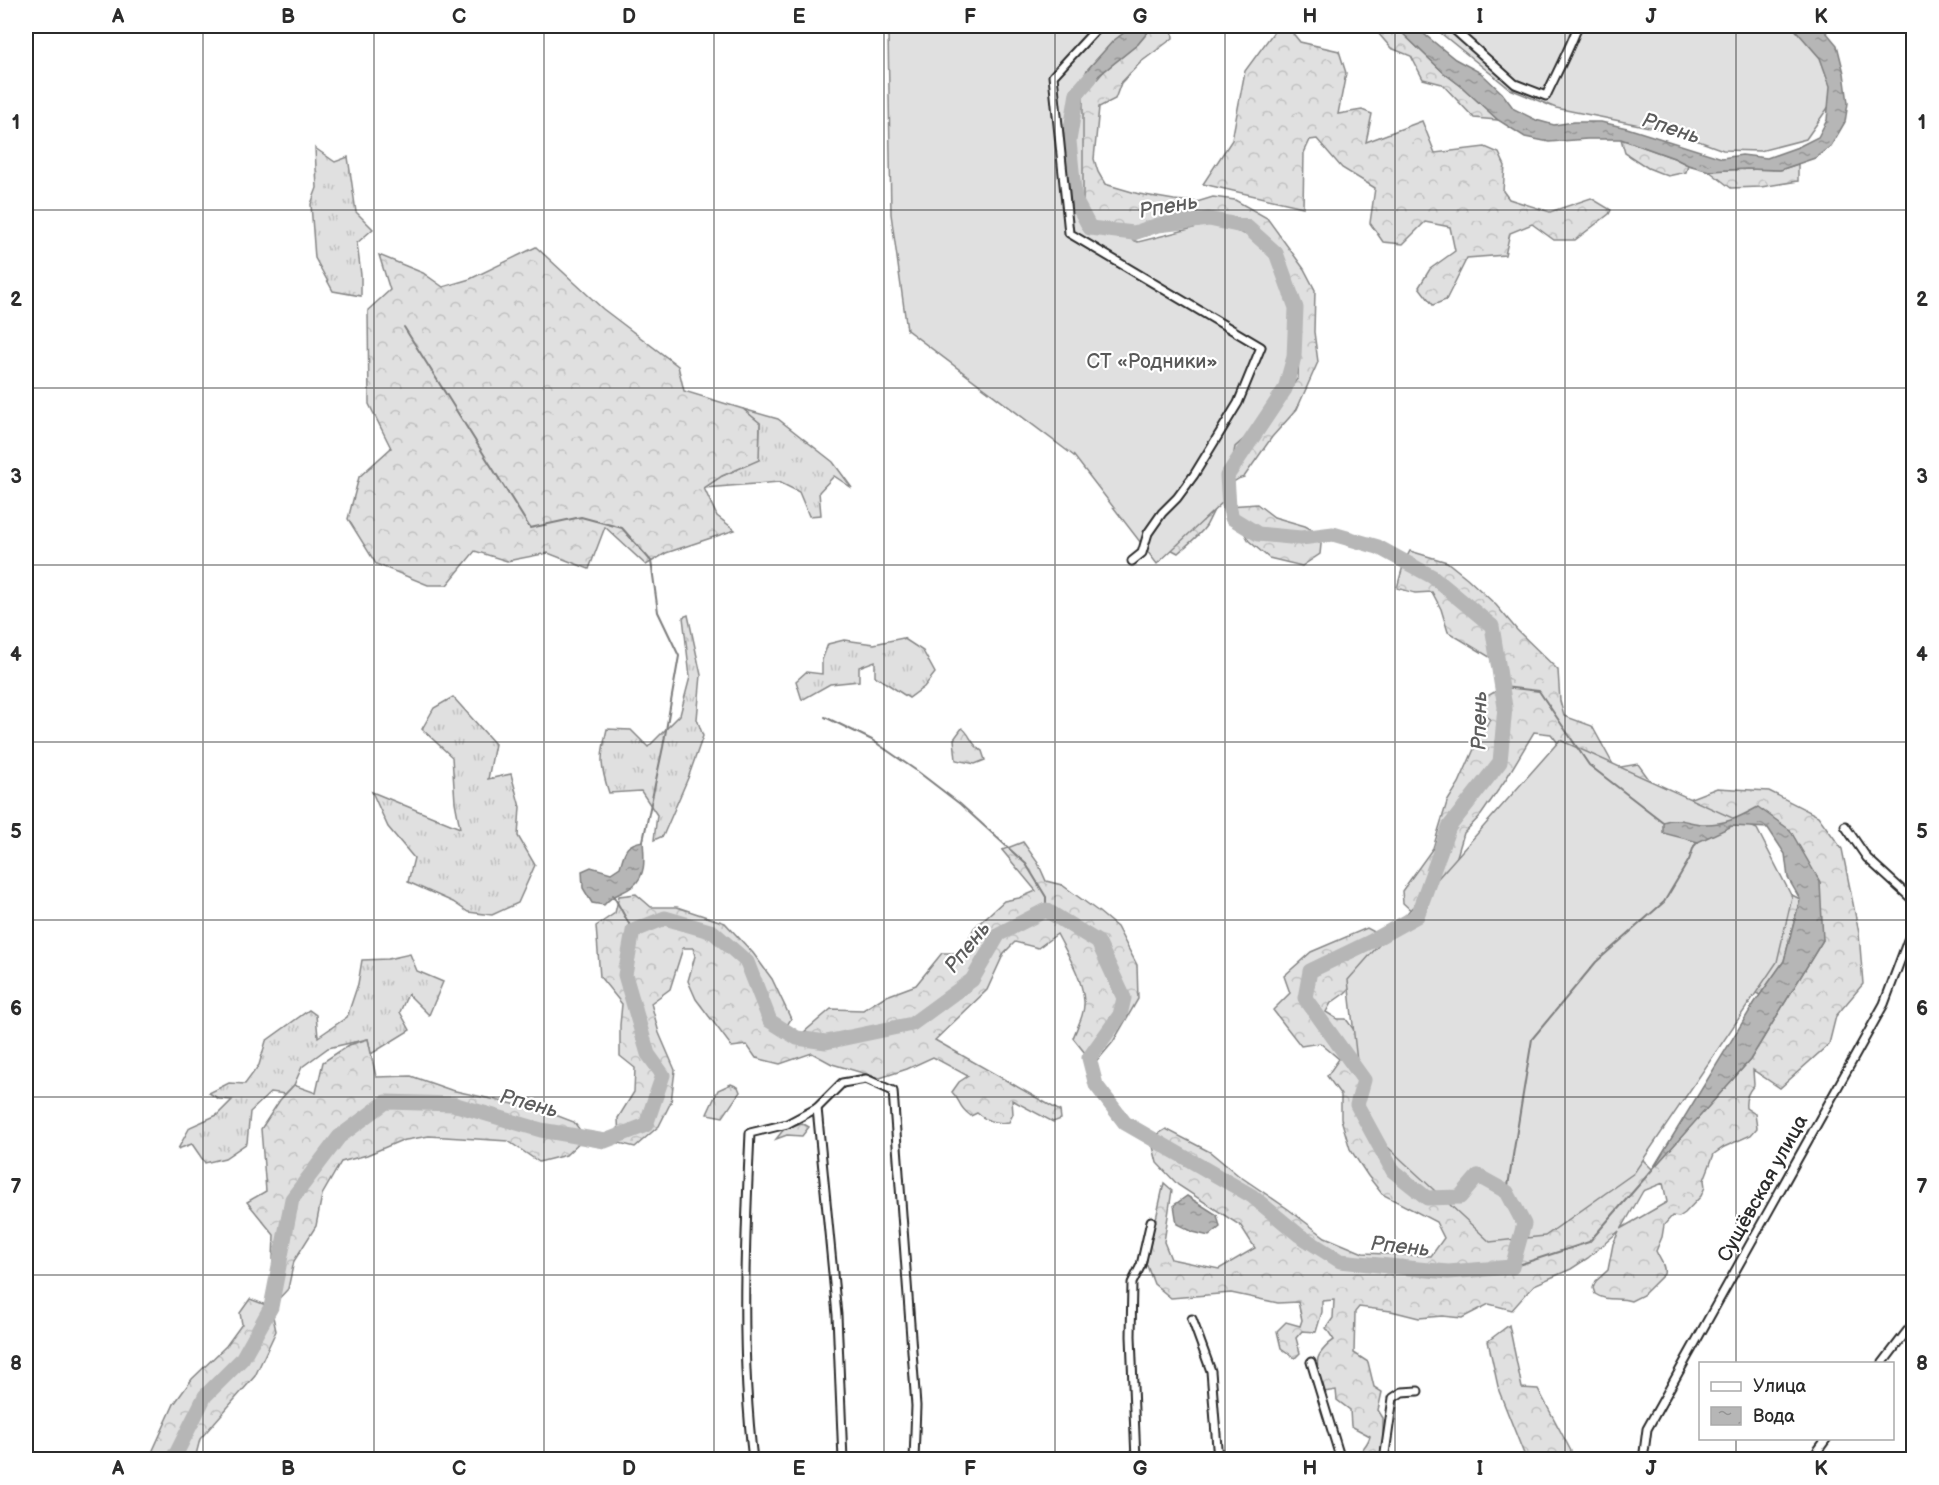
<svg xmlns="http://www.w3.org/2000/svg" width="1939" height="1485" font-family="'Balsamiq Sans',sans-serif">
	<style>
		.grass { fill: url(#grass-tufts); stroke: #868686; stroke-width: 1.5 }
		.forest { fill: url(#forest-crowns); stroke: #868686; stroke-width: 1.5; fill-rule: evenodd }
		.garden { fill: #e0e0e0; stroke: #868686; stroke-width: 1.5 }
		.water { fill: url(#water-ripples); stroke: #7e7e7e; stroke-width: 1.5 }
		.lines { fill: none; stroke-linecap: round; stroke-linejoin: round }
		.stream { stroke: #7e7e7e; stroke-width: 2 }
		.river { stroke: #b6b6b6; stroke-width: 15 }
		.street-casing { stroke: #2b2b2b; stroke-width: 11 }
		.street { stroke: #fff; stroke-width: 7 }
		.grid { fill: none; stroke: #2b2b2b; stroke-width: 1.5; stroke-opacity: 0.55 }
		.labels { text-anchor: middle; stroke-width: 4.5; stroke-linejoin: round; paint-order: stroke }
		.park-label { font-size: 20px; fill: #585858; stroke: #fff }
		.street-label { font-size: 20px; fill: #2b2b2b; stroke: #fff }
		.water-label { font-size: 21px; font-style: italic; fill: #5c5c5c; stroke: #fff }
		.neatline { fill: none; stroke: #2b2b2b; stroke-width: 2 }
		.grid-label { font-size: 20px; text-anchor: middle; font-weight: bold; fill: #2b2b2b }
	</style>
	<defs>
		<pattern id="grass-tufts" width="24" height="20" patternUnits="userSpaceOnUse" patternTransform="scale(1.5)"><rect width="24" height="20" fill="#e0e0e0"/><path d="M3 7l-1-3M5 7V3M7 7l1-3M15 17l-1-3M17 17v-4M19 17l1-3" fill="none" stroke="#c0c0c0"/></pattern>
		<pattern id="forest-crowns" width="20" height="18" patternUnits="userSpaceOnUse" patternTransform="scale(1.5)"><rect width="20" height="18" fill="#e0e0e0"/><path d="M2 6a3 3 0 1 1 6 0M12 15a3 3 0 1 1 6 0" fill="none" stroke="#c0c0c0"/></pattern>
		<pattern id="water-ripples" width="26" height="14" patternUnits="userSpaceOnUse" patternTransform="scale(1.5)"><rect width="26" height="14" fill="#b6b6b6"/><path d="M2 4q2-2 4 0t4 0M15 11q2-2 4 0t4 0" fill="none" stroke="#949494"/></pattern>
	</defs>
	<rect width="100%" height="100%" fill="#fff"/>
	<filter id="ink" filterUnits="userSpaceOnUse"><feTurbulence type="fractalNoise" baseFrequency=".0167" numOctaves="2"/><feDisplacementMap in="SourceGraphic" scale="12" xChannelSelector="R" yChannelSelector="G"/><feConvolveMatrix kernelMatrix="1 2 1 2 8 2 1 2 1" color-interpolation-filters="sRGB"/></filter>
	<g filter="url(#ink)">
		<g class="grass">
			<path d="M315 148 335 162 348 157 356 212 373 229 357 243 361 275V296L333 291 315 258 311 204 317 188Z"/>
			<path d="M743 409 778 419 833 462 852 488 834 476 819 492 821 515 809 516 799 492 779 482 704 488 722 476 759 459 760 423Z"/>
			<path d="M688 615 701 675 697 719 703 736 688 778 663 836 654 840 657 815 641 791 609 793C600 765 600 758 607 729L631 730 648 747 680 715 690 677 683 617Z"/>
			<path d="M903 638 923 651 935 673 924 687 909 698 875 676V661L859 667V681L830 684 802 700 796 681 806 672 822 674V660L828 644 844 640 874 644Z"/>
			<path d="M453 697 495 744 488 779 511 774 520 807 518 836 535 865 518 903 492 915 468 912 453 902 408 882 414 858 388 827 372 792 460 828 455 802 452 757 422 729 434 708Z"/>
			<path d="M410 954 417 971 443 982 429 1015 408 994 400 1012 410 1030 371 1054 368 1039 328 1048 302 1067 294 1085 285 1094 271 1092 250 1112 247 1143 225 1158 205 1163 192 1144 178 1149 190 1127 217 1115 232 1100 219 1099 209 1093 229 1083 245 1084 259 1065 266 1041 309 1010 316 1015 318 1037 347 1017 358 984 362 960 388 959Z"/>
		</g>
		<g class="forest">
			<path d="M1153 26H1172L1173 38 1141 62 1121 83 1115 99 1099 107 1094 159 1098 172 1105 184 1139 194 1174 200 1197 202 1213 197 1235 200 1267 218 1304 269 1315 290 1314 332 1318 362 1297 409 1272 437 1244 477C1224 481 1215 510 1206 526 1199 536 1187 545 1178 553L1163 545 1217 228 1209 219 1158 225 1134 233 1090 228 1075 201 1077 93 1138 44Z"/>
			<path d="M1275 26H1287L1300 42 1339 51 1346 73 1338 114 1362 110 1372 114 1366 142 1422 121 1435 153 1485 147 1499 153 1505 166 1503 191 1509 199 1550 212 1591 198 1611 210 1609 214 1575 240H1554L1532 224 1510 233 1505 255 1467 258 1446 300 1433 305 1419 287 1430 269 1455 251 1450 227 1425 222 1403 244 1383 242 1370 223 1375 188 1342 168 1317 139 1310 140 1304 153 1303 207 1203 184 1232 140 1245 71 1273 33Z"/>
			<path d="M1372 26H1395L1444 73 1461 86 1498 120 1474 118 1442 84 1423 79 1411 56 1391 48Z"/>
			<path d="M1621 139 1674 158 1688 165 1686 172 1668 176 1648 168 1625 153Z"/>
			<path d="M1798 164V181L1761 187 1731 188 1709 171 1747 169 1780 170Z"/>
			<path d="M536 247 603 309 678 366 684 391 743 409 760 423 759 460 722 476 704 488 717 516 735 530 666 553 646 565 605 527 589 569 548 553 507 561 475 551 447 585H428L376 564 348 519 359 477 391 448 369 404 368 310 390 290 379 255 423 273 443 287 470 279Z"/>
			<path d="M1257 504 1274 517 1305 526 1322 535 1320 554 1302 566 1269 558 1249 541 1229 506Z"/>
			<path d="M1410 551 1447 562 1467 578 1496 605 1517 630 1558 670 1560 701 1564 716 1592 726 1615 768 1638 764 1659 793 1576 766 1551 734 1534 732 1506 779 1481 815 1464 833 1452 873 1417 916 1403 903 1402 891 1433 848 1447 802 1459 783 1478 740 1490 719 1480 714 1481 700 1503 687 1498 662 1448 632 1441 609 1432 592 1415 593 1397 588 1404 562Z"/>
			<path d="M962 728C971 734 970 744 982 751L985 760 975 764 956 760 954 739Z"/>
			<path d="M1717 788 1769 791 1818 816 1842 849 1859 933 1863 984 1836 1016 1829 1044 1780 1088 1753 1070 1754 1085C1748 1092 1745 1098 1746 1108L1755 1114 1757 1128 1751 1135 1724 1147 1714 1154 1704 1180 1705 1187 1701 1196 1685 1213 1679 1217 1672 1216 1664 1225 1662 1237 1656 1251C1659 1258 1666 1266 1664 1274L1643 1295 1631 1301C1618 1297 1607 1302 1595 1294L1593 1288 1596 1281 1608 1270 1613 1244 1619 1231 1588 1258 1571 1269 1534 1285 1512 1310 1489 1304 1462 1318 1442 1316 1419 1318 1391 1311 1359 1307 1355 1312 1354 1353 1368 1362 1374 1387 1382 1392 1378 1410 1383 1418V1446L1380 1459H1358C1359 1450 1368 1446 1370 1436L1351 1426 1350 1410 1337 1400 1336 1390 1324 1392C1320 1386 1316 1365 1318 1358 1320 1352 1329 1343 1334 1340L1326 1328 1333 1318 1334 1300 1322 1301V1312L1316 1332 1302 1331 1296 1338 1300 1353 1295 1358 1281 1348 1277 1331 1286 1322 1300 1326 1302 1320 1298 1302 1278 1303 1231 1293 1171 1298 1154 1284 1146 1263 1164 1183 1172 1190 1164 1242 1171 1259 1219 1269 1255 1248 1241 1226 1178 1185 1157 1163 1151 1138 1166 1129 1210 1152 1238 1175 1288 1209 1325 1237 1363 1253 1431 1256 1444 1238 1436 1222 1382 1194 1368 1176 1350 1149 1341 1119V1095L1327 1076 1339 1059 1320 1043 1301 1046 1273 1010 1290 993 1284 976 1311 952 1367 928 1382 936 1378 961 1345 993 1331 1003 1326 1012 1337 1019H1346L1367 1048 1633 1150 1652 1169 1750 1060 1823 940 1790 830 1729 822 1678 803ZM1663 1183 1667 1202 1622 1228 1643 1191Z"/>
			<path d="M1023 842 1038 863 1046 881 1062 885 1099 912 1117 927 1137 965 1138 999 1113 1042 1098 1060 1089 1058 1073 1038C1077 1027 1085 1014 1084 1001 1082 977 1068 955 1057 934L1038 948 1015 942 1004 953 987 990 935 1040 1060 1111 1061 1119 1053 1122 1012 1100 1013 1114 1009 1122C997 1124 987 1122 977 1113L971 1116C957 1106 962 1102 952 1092L959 1082 968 1076 933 1057 907 1069 880 1078 832 1064 812 1053 780 1064 756 1058 747 1045 732 1047 696 999 688 981 695 956 693 948H683L670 989 651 1003 659 1033 675 1070 671 1102 659 1126 635 1147 619 1143 618 1118 634 1092 635 1068 620 1056V1025L622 1004 600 977 596 926 615 913 619 896 636 894 651 907H677L725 923 753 953 772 979 791 1019 784 1030 797 1038 831 1009 863 1010 884 997 916 985 942 953H957L966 944 974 928 1004 901 1019 898 1036 891 1002 850Z"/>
			<path d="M1774 886 1800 899 1784 961 1760 995 1746 988Z"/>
			<path d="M368 1039 376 1077 411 1076 451 1090 545 1111 574 1122 585 1137 566 1155 539 1162 508 1141 429 1136 400 1141 367 1155 341 1162 322 1195 316 1226 294 1261 288 1289 271 1307 276 1331 255 1376 200 1439 195 1459H149L174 1404 192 1379 226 1346 242 1324 240 1313 250 1299 271 1307 274 1235 247 1202 266 1191 261 1129 280 1100 294 1085 316 1093 323 1062 349 1045Z"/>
			<path d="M731 1084 738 1087 740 1092 723 1117 707 1114 718 1090Z"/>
			<path d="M802 1123 809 1127 802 1136 787 1135 776 1139 785 1128Z"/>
			<path d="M1509 1325 1522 1388 1538 1389 1571 1451 1573 1459H1526L1499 1391 1488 1341Z"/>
		</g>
		<g class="garden">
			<path d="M891 26H1142L1083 96V205L1096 226 1138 242 1213 223 1250 236 1284 271 1300 319 1298 378 1265 420 1235 447 1225 500 1157 564 1074 456 907 330 891 214 888 32Z"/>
			<path d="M1432 26H1815L1828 36 1832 102 1806 139 1760 151 1723 150 1674 132 1556 108 1510 89Z"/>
			<path d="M1560 740 1757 829 1792 897 1777 962 1634 1173 1545 1236 1490 1242 1364 1125 1348 980Z"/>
		</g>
		<g class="water">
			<path d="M1133 26H1153L1138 44 1077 93 1087 70 1113 41Z"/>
			<path d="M1395 26H1414L1455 59 1481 73 1502 93 1514 109 1536 120 1554 125 1574 122H1601L1627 128 1722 158 1742 155 1767 158 1798 147 1818 137 1827 120 1830 86 1820 58 1792 26H1821L1837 45 1844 73 1848 103 1845 122 1831 146 1815 158 1780 170 1747 169 1709 171 1688 165 1674 158 1621 139H1587L1549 142 1525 137 1498 120 1461 86 1444 73Z"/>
			<path d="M1758 807 1790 830 1820 882 1823 940 1750 1060 1652 1170 1755 1002 1784 961 1800 899 1788 878 1785 854 1768 828 1732 826 1698 842 1663 833V822C1680 816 1688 824 1705 824 1728 824 1739 817 1758 807Z"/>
			<path d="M643 841C644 857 647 875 633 886 622 895 615 892 604 905L592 903 583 888 582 871 591 867 611 873 620 867C625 851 625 844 643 841Z"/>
			<path d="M1187 1196 1217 1215 1220 1227 1209 1236 1193 1232 1177 1224 1174 1205Z"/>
		</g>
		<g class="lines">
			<g class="stream">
				<path d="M404 327 530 528 581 517 622 528 651 561 658 612 679 656 663 747 643 841"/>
				<path d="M1503 687 1539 691 1589 765 1663 822"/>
				<path d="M825 717 872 740 917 771 960 804 1026 864 1046 897V910"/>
				<path d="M613 895 633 931"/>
				<path d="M1507 1192 1532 1039 1596 962 1664 902 1689 860 1694 846 1698 842"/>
				<path d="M1512 1267 1589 1242 1652 1170"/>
			</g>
			<path class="river" d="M173 1460 205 1396 242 1359 271 1307 292 1199 339 1137 386 1102 453 1104 541 1130 605 1141 646 1125 663 1075 648 1054 625 975 633 931 665 918 713 932 747 962 770 1021 797 1038 826 1042 912 1024 972 980 999 934 1046 910 1098 942 1124 998 1120 1015 1089 1058 1096 1085 1125 1123 1252 1196 1299 1235 1340 1261 1448 1272 1512 1267 1524 1224 1507 1192 1478 1176 1460 1197 1427 1198 1393 1171 1357 1105 1364 1080 1305 998 1310 971 1370 942 1417 916 1449 827 1500 762 1505 707 1492 626 1433 577 1378 547 1333 534 1301 538 1258 534 1232 518 1229 506 1227 476 1285 389 1294 357 1296 308 1276 253 1247 227 1209 219 1158 225 1134 233 1090 228 1075 200 1069 141 1077 93 1090 78"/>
			<g class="street-casing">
				<g id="street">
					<path d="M1099 26 1053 76 1069 233 1261 347 1238 403 1194 475 1177 498 1162 513 1148 533 1142 553 1132 561"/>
					<path d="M1450 26 1515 84 1546 96C1557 72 1569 50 1578 26"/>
					<path d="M1845 826 1867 858 1914 901"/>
					<path d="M817 1108 837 1315 843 1460"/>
					<path d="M1192 1319 1211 1371 1218 1460"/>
					<path d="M1311 1362 1341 1460"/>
					<path d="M1882 1364 1914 1322"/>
					<path d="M753 1460C740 1351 745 1242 750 1133L787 1124 817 1108 842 1083 866 1079 893 1091 916 1406 914 1460"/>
					<path d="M1136 1460 1131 1336 1132 1283 1141 1265 1151 1221"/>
					<path d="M1384 1460 1393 1398 1402 1392 1418 1391"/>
					<path d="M1643 1460 1647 1429 1884 1004 1908 940 1914 933"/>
					<path d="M1811 1460 1827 1438"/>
				</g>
			</g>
			<use href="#street" class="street"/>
		</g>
	</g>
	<path class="grid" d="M203 26V1460M374 26V1460M544 26V1460M714 26V1460M884 26V1460M1055 26V1460M1225 26V1460M1395 26V1460M1565 26V1460M1736 26V1364M26 210H1914M26 388H1914M26 565H1914M26 742H1914M26 920H1914M26 1097H1914M26 1275H1914M1736 1438V1460"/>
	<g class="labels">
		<g class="park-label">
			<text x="1152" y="368">СТ «Родники»</text>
		</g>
		<g class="street-label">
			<text transform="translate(1762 1188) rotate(-61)" y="7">Сущёвская улица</text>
		</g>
		<g class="water-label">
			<text transform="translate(1671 128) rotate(18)" y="7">Рпень</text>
			<text transform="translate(1168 206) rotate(-10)" y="7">Рпень</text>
			<text transform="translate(1479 721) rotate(-89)" y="7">Рпень</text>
			<text transform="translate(967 947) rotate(-51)" y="7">Рпень</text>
			<text transform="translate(529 1103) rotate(15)" y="7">Рпень</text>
			<text transform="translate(1400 1246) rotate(6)" y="7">Рпень</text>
		</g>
	</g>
	<rect width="1939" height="1485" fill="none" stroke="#fff" stroke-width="66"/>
	<rect x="1699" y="1362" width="195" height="78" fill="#ffffff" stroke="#aaaaaa" stroke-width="1.5"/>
	<rect x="1711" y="1382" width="30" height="9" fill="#ffffff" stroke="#aaaaaa" stroke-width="1.5"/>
	<text x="1753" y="1392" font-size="18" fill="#2b2b2b">Улица</text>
	<rect x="1711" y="1407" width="30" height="18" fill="url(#water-ripples)" stroke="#aaaaaa" stroke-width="1.5"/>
	<text x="1753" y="1422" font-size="18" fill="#2b2b2b">Вода</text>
	<rect x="33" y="33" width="1873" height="1419" class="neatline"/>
	<g class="grid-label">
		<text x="118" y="23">A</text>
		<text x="288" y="23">B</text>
		<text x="459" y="23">C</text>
		<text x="629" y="23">D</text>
		<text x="799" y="23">E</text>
		<text x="970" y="23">F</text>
		<text x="1140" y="23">G</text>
		<text x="1310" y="23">H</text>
		<text x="1480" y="23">I</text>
		<text x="1651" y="23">J</text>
		<text x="1821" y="23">K</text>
		<text x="16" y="129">1</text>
		<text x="1922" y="129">1</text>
		<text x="16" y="306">2</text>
		<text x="1922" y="306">2</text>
		<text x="16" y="483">3</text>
		<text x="1922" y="483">3</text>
		<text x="16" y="661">4</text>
		<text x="1922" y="661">4</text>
		<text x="16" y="838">5</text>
		<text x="1922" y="838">5</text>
		<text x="16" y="1015">6</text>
		<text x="1922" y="1015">6</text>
		<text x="16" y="1193">7</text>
		<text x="1922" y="1193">7</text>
		<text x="16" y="1370">8</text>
		<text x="1922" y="1370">8</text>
		<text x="118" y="1475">A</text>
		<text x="288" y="1475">B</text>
		<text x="459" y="1475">C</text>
		<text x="629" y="1475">D</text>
		<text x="799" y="1475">E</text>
		<text x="970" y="1475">F</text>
		<text x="1140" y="1475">G</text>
		<text x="1310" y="1475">H</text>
		<text x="1480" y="1475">I</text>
		<text x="1651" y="1475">J</text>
		<text x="1821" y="1475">K</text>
	</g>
</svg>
